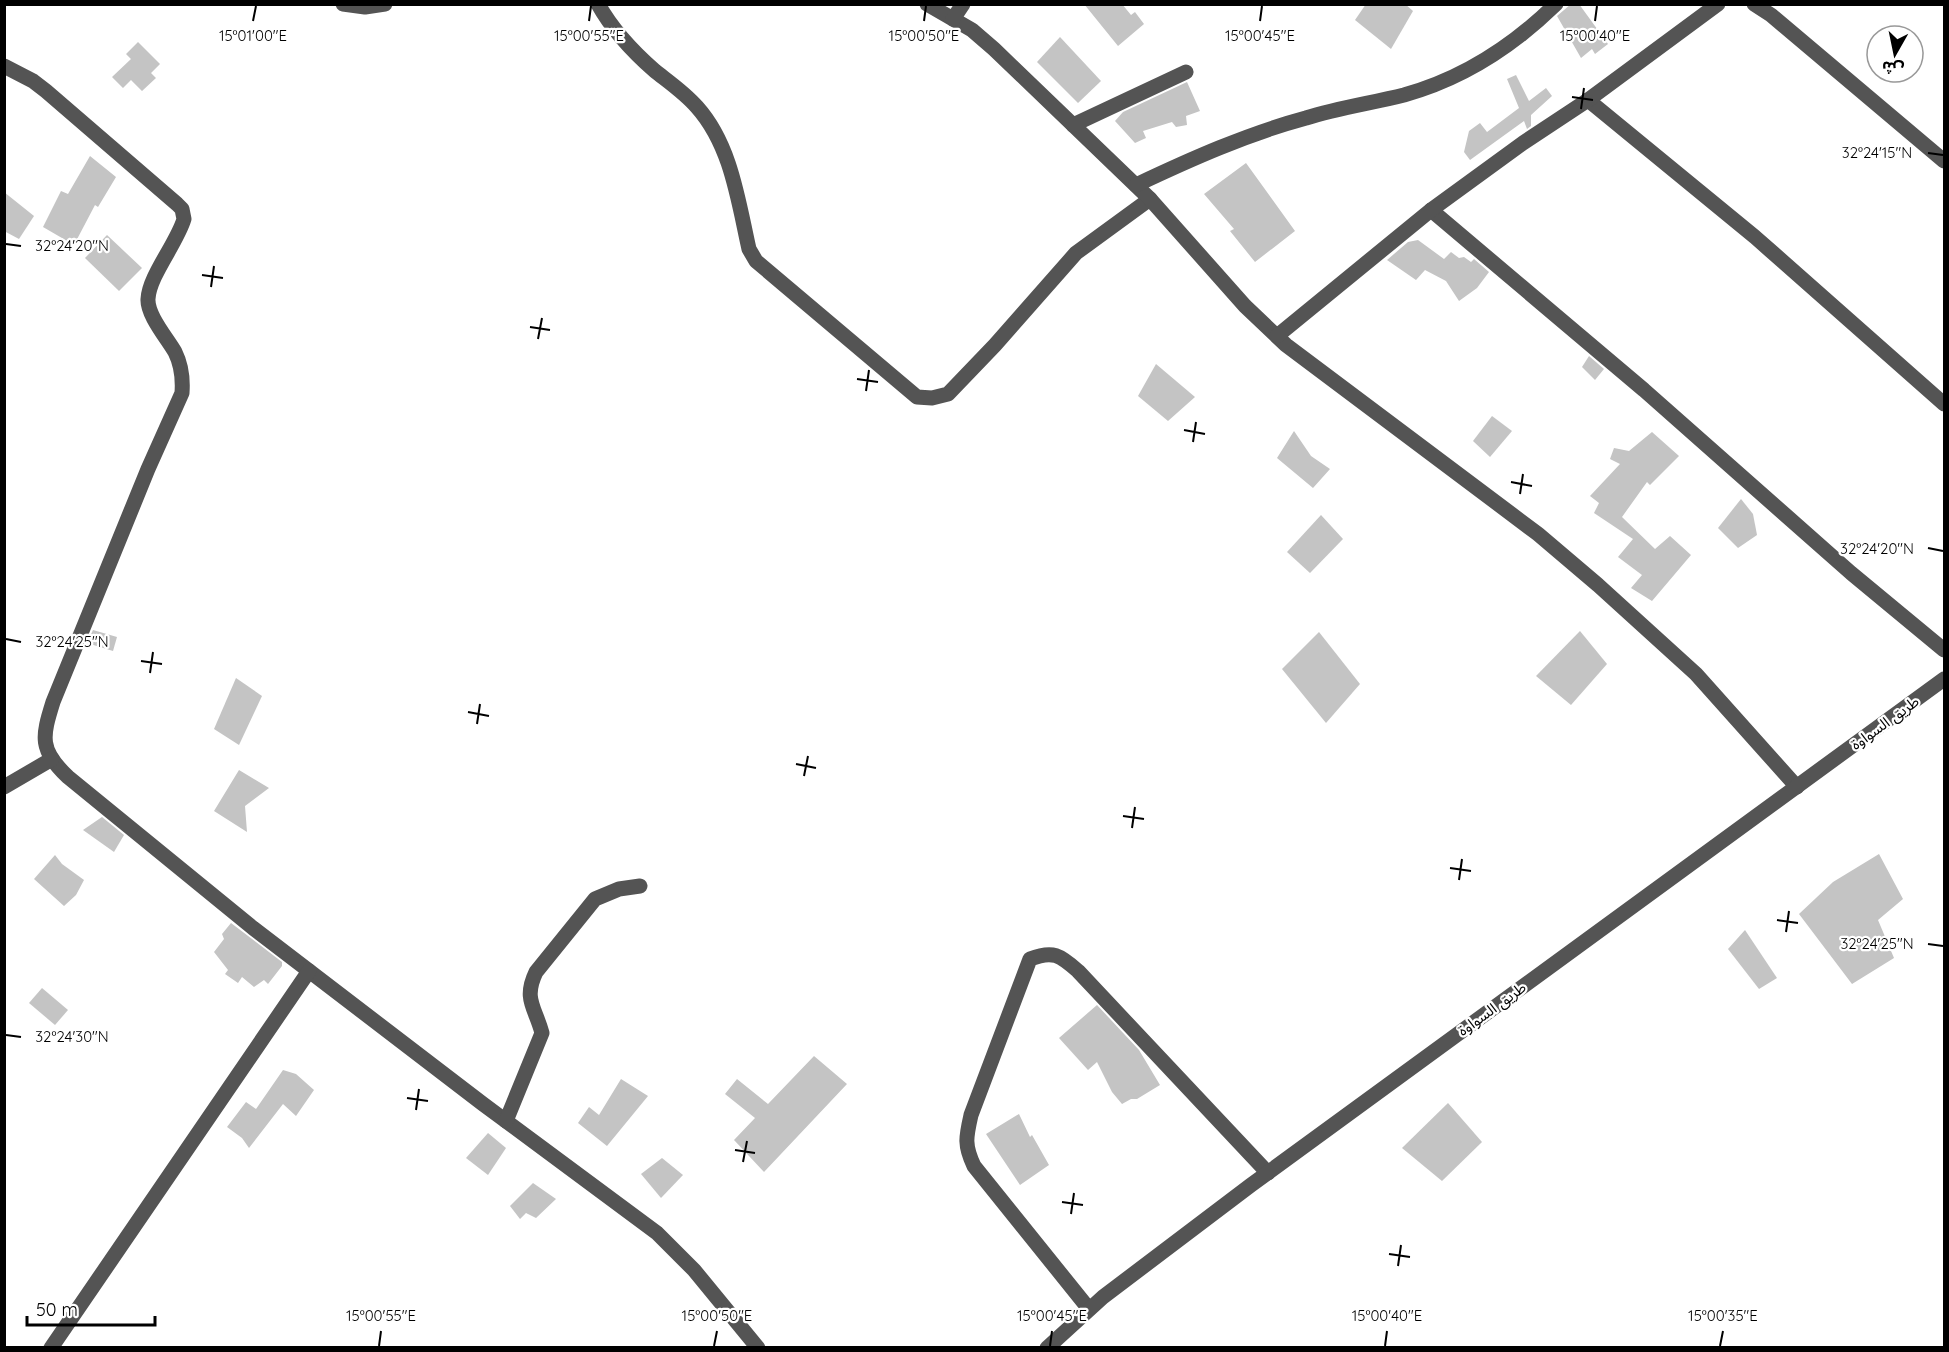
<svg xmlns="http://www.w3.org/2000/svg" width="1949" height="1352" font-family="Quicksand,'Noto Sans Arabic',sans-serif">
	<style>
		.building { fill: #c4c4c4 }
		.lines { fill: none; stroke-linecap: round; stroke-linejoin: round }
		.minor { stroke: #545454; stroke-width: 15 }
		.ticks { fill: none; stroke: #000; stroke-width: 2 }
		.labels { text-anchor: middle; stroke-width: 4.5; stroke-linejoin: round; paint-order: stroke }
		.street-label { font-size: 15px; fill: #000; stroke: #fff }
		.ticks-label { font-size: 15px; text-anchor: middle; fill: #000; stroke: #fff; stroke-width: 4.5; stroke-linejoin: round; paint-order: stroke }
	</style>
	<rect width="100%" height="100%" fill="#fff"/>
	<g class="building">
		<path d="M1084 4H1122L1131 15 1135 12 1144 24 1118 46Z"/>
		<path d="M1366 4H1405L1413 11 1391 49 1355 20Z"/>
		<path d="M1571 4H1579L1608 44 1595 54 1592 49 1581 58 1557 16Z"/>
		<path d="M1060 37 1101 81 1078 103 1037 62Z"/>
		<path d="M138 42 160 64 151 73 156 78 142 91 131 80 123 88 112 77 131 59 126 54Z"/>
		<path d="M1516 75 1529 101 1546 88 1552 96 1531 115V126L1527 129 1524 121 1470 160 1464 152 1469 131 1480 123 1487 132 1519 108 1507 79Z"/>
		<path d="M1187 82 1200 111 1186 116 1187 125 1176 127 1172 122 1143 131 1146 138 1135 143 1115 121 1123 112Z"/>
		<path d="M90 156 116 177 98 207 95 205 74 245 43 227 61 191 68 194Z"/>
		<path d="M1246 163 1295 231 1255 262 1230 231 1234 229 1204 194Z"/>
		<path d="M4 192 34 216 19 239 4 231Z"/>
		<path d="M107 235 142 268 119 291 85 258Z"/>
		<path d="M1418 240 1444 259 1451 252 1459 258 1464 257 1471 262 1474 259 1489 272 1477 288 1459 301 1446 281 1425 270 1416 280 1387 260 1408 242Z"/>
		<path d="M1589 356 1604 369 1595 380 1582 367Z"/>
		<path d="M1156 364 1195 397 1168 421 1138 396Z"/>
		<path d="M1492 416 1512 431 1490 457 1473 441Z"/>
		<path d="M1294 431 1311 456 1330 469 1313 488 1277 458Z"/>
		<path d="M1652 432 1679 456 1650 485 1647 482 1622 517 1655 549 1670 536 1691 555 1652 601 1631 588 1642 575 1618 557 1633 539 1594 513 1599 503 1590 496 1620 464 1610 459 1614 448 1629 451Z"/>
		<path d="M1741 499 1753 514 1757 535 1738 548 1718 528Z"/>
		<path d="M1321 515 1343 539 1310 573 1287 552Z"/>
		<path d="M93 630 117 637 113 651 87 643Z"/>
		<path d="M1580 631 1607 664 1571 705 1536 676Z"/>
		<path d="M1319 632 1360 684 1326 723 1282 669Z"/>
		<path d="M236 678 262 696 239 745 214 729Z"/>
		<path d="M239 770 269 788 245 806 247 832 214 811Z"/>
		<path d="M102 817 124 835 114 852 83 830Z"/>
		<path d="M1879 854 1903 899 1878 920 1894 958 1852 984 1799 914 1833 882Z"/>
		<path d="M55 855 62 864 84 880 76 895 64 906 34 879Z"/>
		<path d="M231 923 282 962V966L268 984 264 980 254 987 242 977 238 983 225 974 228 970 214 952 224 939 222 934Z"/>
		<path d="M1745 930 1777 978 1759 989 1728 949Z"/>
		<path d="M42 988 68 1010 55 1025 29 1003Z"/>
		<path d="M1097 1005 1139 1050 1160 1085 1137 1099H1131L1122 1104 1112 1092 1097 1062 1088 1070 1059 1038Z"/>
		<path d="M814 1056 847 1084 764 1172 734 1140 755 1118 725 1094 737 1079 768 1104Z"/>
		<path d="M283 1070 296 1074 314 1090 296 1116 283 1104 249 1148 242 1138 227 1127 246 1102 256 1109Z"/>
		<path d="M621 1079 648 1096 607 1146 578 1123 589 1107 599 1115Z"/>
		<path d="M1448 1103 1482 1142 1442 1181 1402 1148Z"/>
		<path d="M1019 1114 1030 1137 1032 1135 1049 1165 1020 1185 986 1134Z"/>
		<path d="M488 1133 506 1148 488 1175 466 1158Z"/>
		<path d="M662 1158 683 1175 661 1198 641 1174Z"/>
		<path d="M533 1183 556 1199 536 1218 526 1213 520 1219 510 1206Z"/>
	</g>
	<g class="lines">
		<g class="minor">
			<path d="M343 4 365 7 385 4"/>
			<path d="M598 4C613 31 632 51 655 71 669 82 685 93 697 107 731 145 738 200 749 249L756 261 917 397 932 398 948 394 995 345 1076 253 1150 199"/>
			<path d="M927 4 972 30 994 49 1150 199 1245 306 1286 345 1538 534 1598 585 1696 674 1797 787"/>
			<path d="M1754 4 1771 15 1944 161"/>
			<path d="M953 19 963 4"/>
			<path d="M4 66 33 81 46 91 177 204 182 209 184 219C177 243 149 276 148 299 147 315 167 338 175 352 181 364 183 379 182 393L148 469 53 702C42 737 39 750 68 777L253 928 483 1104 657 1233 694 1270 758 1348"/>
			<path d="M1588 100 1755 237 1944 404"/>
			<path d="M1073 125 1186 72"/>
			<path d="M1136 185C1191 159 1247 134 1306 118 1338 108 1372 103 1404 95 1462 79 1514 45 1556 4"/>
			<path d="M1431 210 1644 390 1851 573 1944 650"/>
			<path d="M1277 336 1431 210 1523 143 1588 100 1718 4"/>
			<path d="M4 787 52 759"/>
			<path d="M506 1121 542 1033C535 1007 523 999 536 972L595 899 619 889 640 886"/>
			<path d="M1089 1309 974 1166C964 1145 966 1137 971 1115L1030 959C1053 950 1060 955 1078 971L1268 1173"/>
			<path d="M51 1348 309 971"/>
			<path d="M1047 1348 1103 1297 1251 1185 1944 679"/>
		</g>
	</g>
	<path class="ticks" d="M253 21 256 6M589 21 591 6M924 21 926 6M1260 21 1262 6M1595 21 1597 6M1572 97 1593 100M1581 109 1584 88M1928 153 1943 155M6 244 21 246M202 275 223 278M211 287 214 266M530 327 550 330M538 339 542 318M857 379 878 382M866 391 869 370M1184 430 1205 434M1193 442 1196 422M1511 482 1532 486M1520 494 1523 474M1928 548 1943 551M6 639 21 642M141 661 162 664M150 673 153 652M468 712 489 716M477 724 480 704M796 764 816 768M804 776 808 756M1123 816 1144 819M1132 828 1135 807M1450 868 1471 871M1459 880 1462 859M1777 920 1798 923M1786 932 1789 911M1928 944 1943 946M6 1035 21 1037M407 1098 428 1101M416 1110 419 1089M735 1150 755 1153M743 1162 747 1141M1062 1202 1083 1205M1071 1214 1074 1193M1389 1254 1410 1257M1398 1266 1401 1245M379 1346 381 1331M714 1346 717 1331M1050 1346 1052 1331M1385 1346 1387 1331M1720 1346 1723 1331"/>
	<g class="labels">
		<g class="street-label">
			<text transform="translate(1885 723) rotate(-36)" y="5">طريق السواوة</text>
			<text transform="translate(1492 1009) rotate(-36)" y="5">طريق السواوة</text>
		</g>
	</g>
	<g class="ticks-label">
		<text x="253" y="41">15°01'00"E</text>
		<text x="589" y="41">15°00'55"E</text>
		<text x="924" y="41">15°00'50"E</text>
		<text x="1260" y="41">15°00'45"E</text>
		<text x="1595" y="41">15°00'40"E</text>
		<text x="1877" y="158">32°24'15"N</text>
		<text x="72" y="251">32°24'20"N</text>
		<text x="1877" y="554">32°24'20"N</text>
		<text x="72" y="647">32°24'25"N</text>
		<text x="1877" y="949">32°24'25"N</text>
		<text x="72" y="1042">32°24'30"N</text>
		<text x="381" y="1321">15°00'55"E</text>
		<text x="717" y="1321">15°00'50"E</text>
		<text x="1052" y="1321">15°00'45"E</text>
		<text x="1387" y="1321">15°00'40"E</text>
		<text x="1723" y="1321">15°00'35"E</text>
	</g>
	<rect width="1949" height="1352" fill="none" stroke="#000000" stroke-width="12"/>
	<g transform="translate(1895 54) rotate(189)"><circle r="28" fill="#ffffff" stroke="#999999" stroke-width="1.5"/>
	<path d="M0-4.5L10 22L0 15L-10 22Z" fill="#000000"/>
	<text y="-9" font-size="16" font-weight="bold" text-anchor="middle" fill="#000000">ش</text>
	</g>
	<path d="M27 1316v9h128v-9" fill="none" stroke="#000000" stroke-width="3"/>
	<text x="36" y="1316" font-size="18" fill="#000000" stroke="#ffffff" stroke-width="4.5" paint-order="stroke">50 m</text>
</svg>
